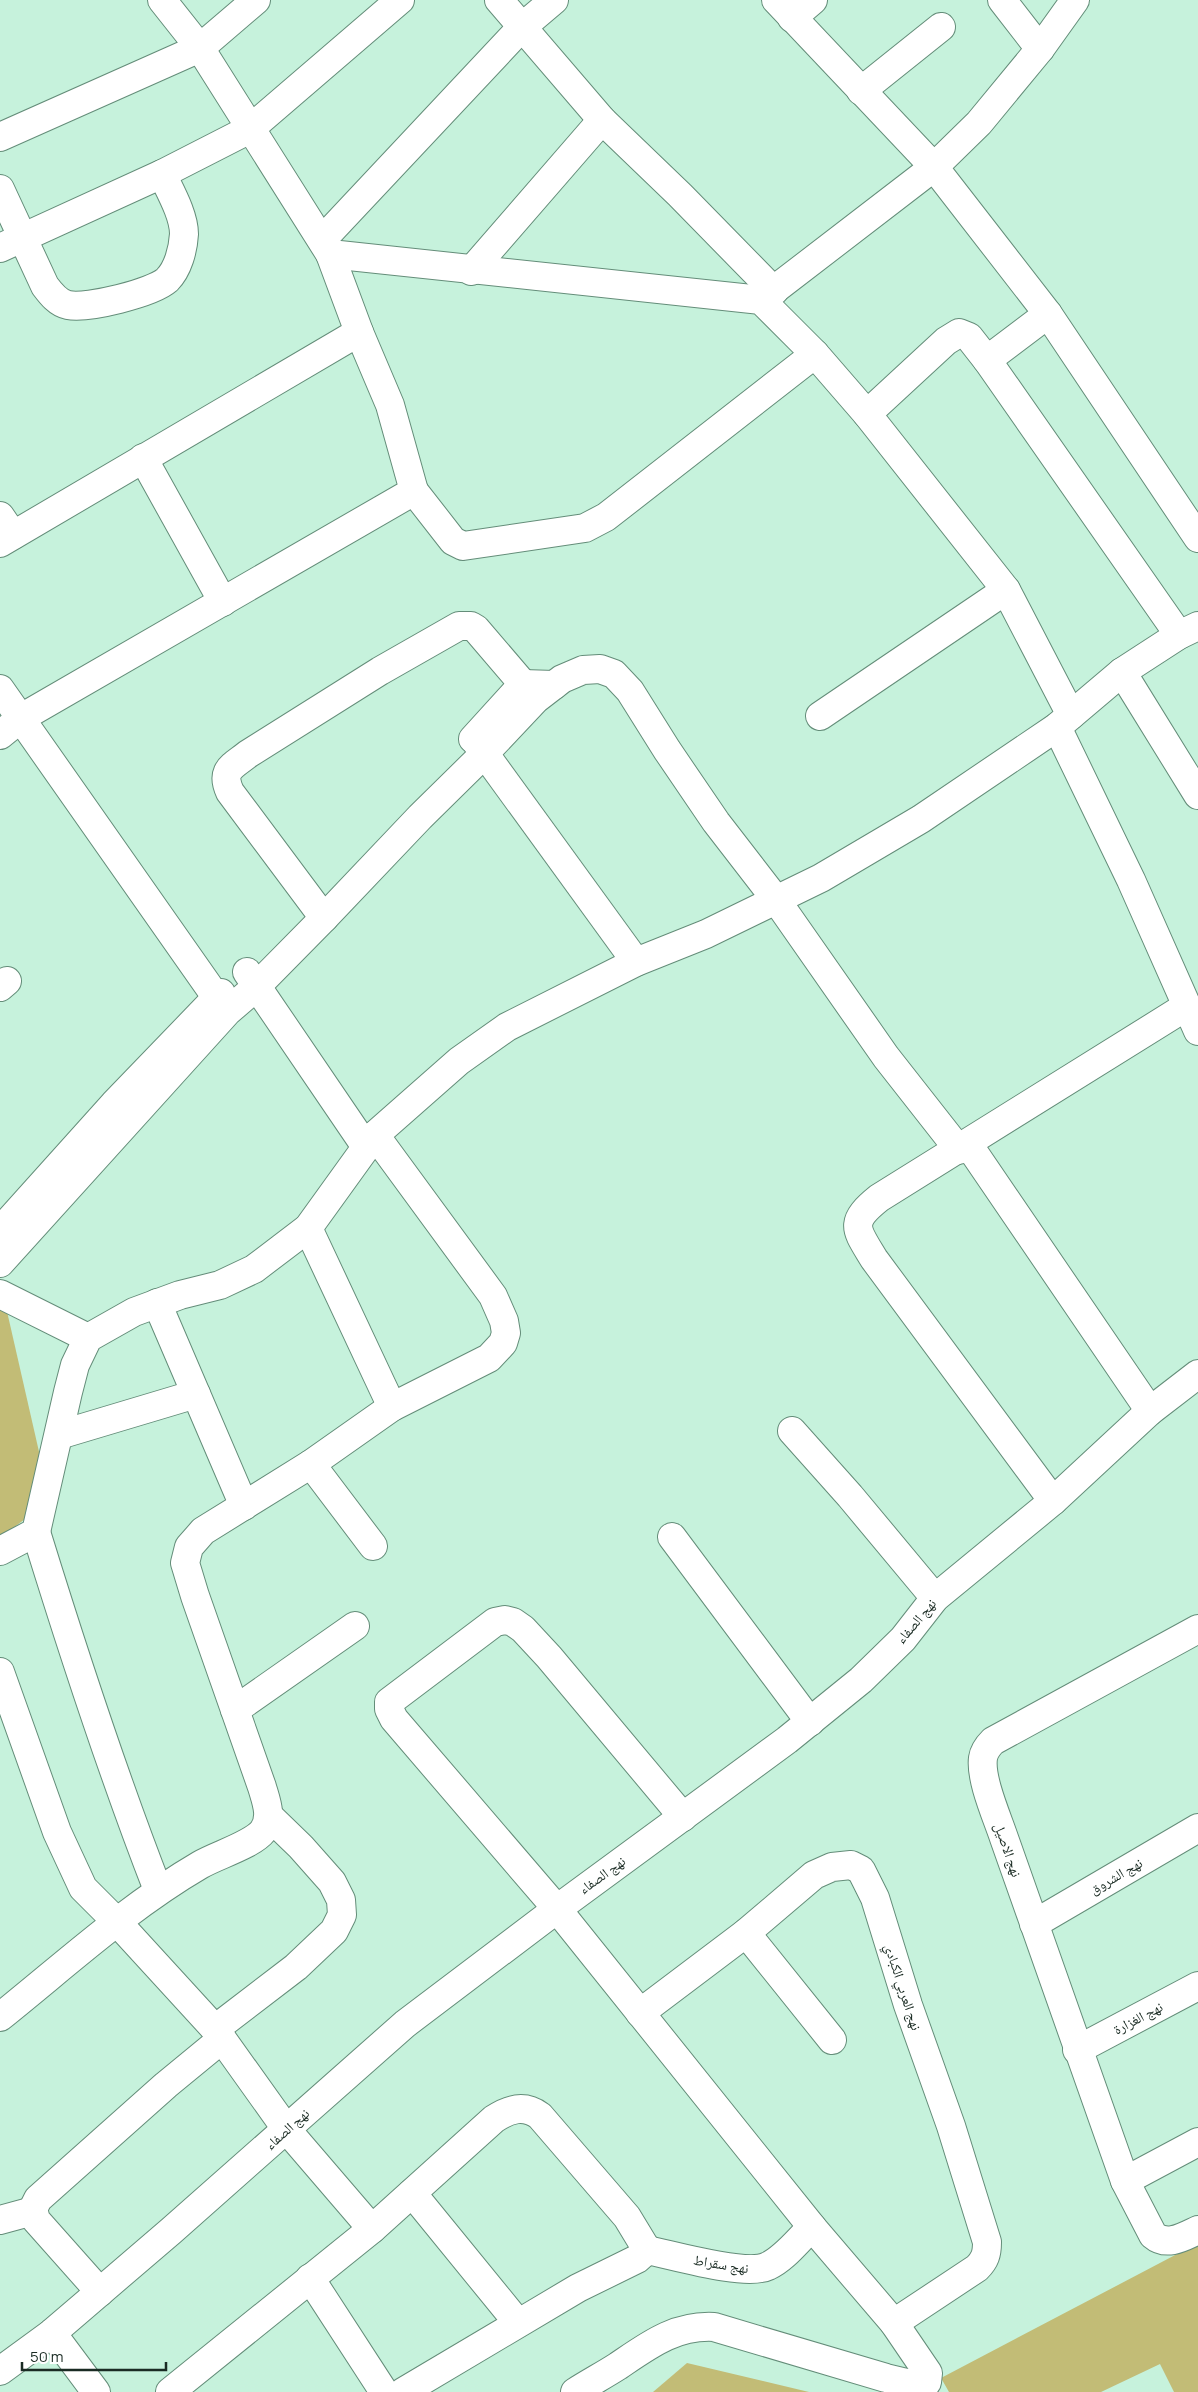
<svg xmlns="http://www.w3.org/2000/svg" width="1198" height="2392" font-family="Manrope,'Noto Naskh Arabic',sans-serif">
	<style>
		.green { fill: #c2bc76 }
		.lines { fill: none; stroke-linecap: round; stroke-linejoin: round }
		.minor-casing { stroke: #648d79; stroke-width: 30 }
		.minor { stroke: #fff; stroke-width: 28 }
		.labels { text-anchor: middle; stroke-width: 4; stroke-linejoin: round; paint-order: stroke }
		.street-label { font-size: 14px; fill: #1a2b23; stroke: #fff }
	</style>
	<rect width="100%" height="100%" fill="#c6f2dc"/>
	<g class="green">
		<path d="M0 1307H6L50 1500 0 1538Z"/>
		<path d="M1198 2243V2392H1174L1160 2364 1101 2392H949L941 2378Z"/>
		<path d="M687 2363 809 2392H653Z"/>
	</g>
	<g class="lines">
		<g class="minor-casing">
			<g id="minor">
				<path d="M162 0 200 48 330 254 761 300 815 354 867 414 1006 590 1071 715"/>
				<path d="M499 0 602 120 680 195 774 291"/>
				<path d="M776 0 934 167 1048 314 1198 538"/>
				<path d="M1002 0 1040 49"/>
				<path d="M792 18 813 0"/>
				<path d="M861 91 941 27"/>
				<path d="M0 137 200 48 256 0"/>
				<path d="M0 189 45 286C51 294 58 303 68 305 88 309 152 293 167 280 178 269 183 250 184 234 184 215 170 191 162 174"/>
				<path d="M322 240 521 28 554 0"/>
				<path d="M0 248 162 174 250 129 400 0"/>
				<path d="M471 271 602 120"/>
				<path d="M761 300 934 167 979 123 1040 49 1075 0"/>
				<path d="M987 360 1048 314"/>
				<path d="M867 414 946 341 959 333 969 337 987 360 1179 635"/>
				<path d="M143 458 223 602"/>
				<path d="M414 491 453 541 463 546 585 528 606 517 815 354"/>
				<path d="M0 516 13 535"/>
				<path d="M0 543 359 332 330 254"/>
				<path d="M1122 672 1198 795"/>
				<path d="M0 689 226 1011"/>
				<path d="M820 716 1006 590"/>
				<path d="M1057 727 1131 880 1198 1031"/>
				<path d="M0 735 21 718 414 491 390 405 359 332"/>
				<path d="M473 739 523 684 554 685"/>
				<path d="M474 739 636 962"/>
				<path d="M324 918 230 792C220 770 232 767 248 754L380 671 459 626H471L476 629 535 698"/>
				<path d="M247 972 366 1147"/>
				<path d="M0 987 7 981"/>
				<path d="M968 1144 1150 1411"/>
				<path d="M308 1228 392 1407"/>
				<path d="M0 1231 114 1104 221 993"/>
				<path d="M0 1263 227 1012 257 986 324 918 420 817 484 754 536 699 562 679 583 670 600 669 614 674 630 691 667 750 716 822 777 901 886 1057 959 1150"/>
				<path d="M0 1294 88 1338"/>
				<path d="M157 1303 244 1506"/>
				<path d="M792 1431 850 1496 935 1598"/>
				<path d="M59 1435 196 1394"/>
				<path d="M311 1464 373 1546"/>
				<path d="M1053 1501 874 1259C856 1229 848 1223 879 1198L1187 1006"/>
				<path d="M36 1532C73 1652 112 1772 158 1890"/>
				<path d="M672 1537 810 1722"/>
				<path d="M0 1551 36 1532 68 1392 75 1365 88 1338 134 1312 180 1295 220 1285 254 1269 308 1228 375 1135 459 1061 507 1027 636 962 706 934 821 878 921 819 1057 727 1122 672 1179 635 1198 626"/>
				<path d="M1198 1629 993 1741C988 1746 984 1751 983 1758 980 1779 997 1817 1004 1838L1125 2181 1153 2235C1167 2247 1183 2237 1198 2230"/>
				<path d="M0 1672 57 1832 83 1888 118 1923 215 2029 287 2130 372 2229"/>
				<path d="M235 1710 355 1626"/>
				<path d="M1034 1924 1198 1828"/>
				<path d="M746 1933 832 2040"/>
				<path d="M640 2013 746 1933 814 1875 832 1867 851 1865 861 1870 875 1898 908 2005 951 2126 987 2242C987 2254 985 2260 977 2268L894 2323"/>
				<path d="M0 2017C65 1965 128 1907 200 1865 217 1855 252 1845 263 1831 273 1817 266 1801 262 1787L195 1596 185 1563 189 1547 203 1531 311 1464 392 1407 489 1358 503 1343 506 1333 504 1321 493 1296 375 1135"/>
				<path d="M215 2029 296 1967 334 1931 342 1915 341 1900 332 1882 301 1847 269 1816"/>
				<path d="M1077 2050 1198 1986"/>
				<path d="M1125 2181 1198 2142"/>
				<path d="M412 2193 518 2323"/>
				<path d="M0 2220 33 2211"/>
				<path d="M647 2250C673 2255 746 2277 768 2266 785 2258 798 2240 812 2227"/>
				<path d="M310 2278 384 2392"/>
				<path d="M100 2292 36 2220 33 2209 38 2199 166 2085 222 2039"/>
				<path d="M52 2333 96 2392"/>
				<path d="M0 2371 52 2333 171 2231 405 2024 557 1909 787 1740 861 1680 903 1639 935 1598 1053 1501 1150 1411 1198 1374"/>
				<path d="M170 2392 372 2229 494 2119C509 2109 524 2104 540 2116L627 2217 647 2250"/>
				<path d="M403 2392 578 2288 637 2259 647 2250"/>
				<path d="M575 2392C589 2383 604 2375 618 2366 649 2345 675 2325 714 2327L886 2378 907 2383H924L927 2382 928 2373 894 2323 812 2227 557 1909 394 1719 389 1709V1702L495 1622 505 1620 513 1622 523 1629 549 1657 683 1817"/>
			</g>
		</g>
		<use href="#minor" class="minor"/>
	</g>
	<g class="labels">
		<g class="street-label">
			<text transform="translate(916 1621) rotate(-50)" y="5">نهج الصفاء</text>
			<text transform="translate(1008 1850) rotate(71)" y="5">نهج الاصيل</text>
			<text transform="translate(602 1875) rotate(-36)" y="5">نهج الصفاء</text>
			<text transform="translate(1116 1876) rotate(-30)" y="5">نهج الشروق</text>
			<text transform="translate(903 1987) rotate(72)" y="5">نهج العربي الكبادي</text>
			<text transform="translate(1138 2018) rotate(-28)" y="5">نهج الغزارة</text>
			<text transform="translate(287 2129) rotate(-42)" y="5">نهج الصفاء</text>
			<text transform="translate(721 2264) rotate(9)" y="5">نهج سقراط</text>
		</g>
	</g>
	<path d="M22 2362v8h144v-8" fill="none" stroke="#1a2b23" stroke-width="2.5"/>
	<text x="30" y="2362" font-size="15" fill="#1a2b23" stroke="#ffffff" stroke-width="4" paint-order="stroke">50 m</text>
</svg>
